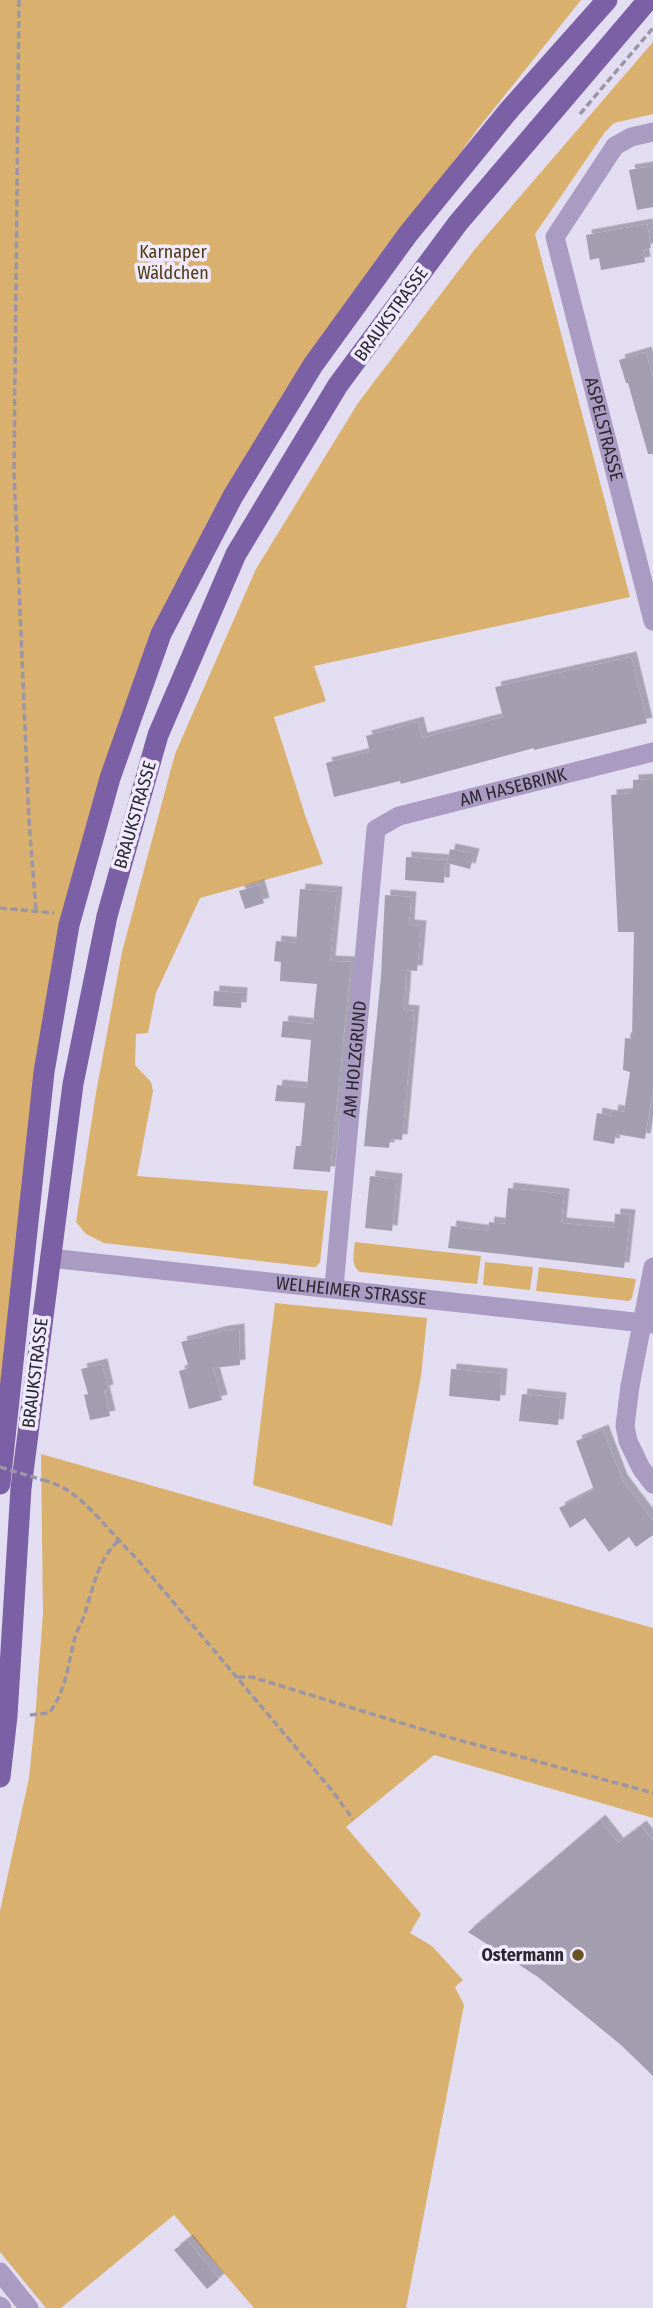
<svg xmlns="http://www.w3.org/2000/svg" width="653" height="2308" font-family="'Fira Sans Condensed',sans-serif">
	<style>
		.green { fill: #d9b06e }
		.building { fill: #a39db0; filter: url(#shadow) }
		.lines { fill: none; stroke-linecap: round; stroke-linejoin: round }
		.path { stroke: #9a96a5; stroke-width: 3.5; stroke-dasharray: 7 3.5; stroke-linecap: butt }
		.minor { stroke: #a99bc2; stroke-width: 19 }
		.major { stroke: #7b60a5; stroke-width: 21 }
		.path-bridge { stroke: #9a96a5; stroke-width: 3.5; stroke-dasharray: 7 3.5; stroke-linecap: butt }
		.poi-dot { fill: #6b5122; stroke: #f0eafe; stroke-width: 2.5 }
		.labels { text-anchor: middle; stroke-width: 7; stroke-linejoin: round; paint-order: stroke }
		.park-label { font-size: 18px; fill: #503a12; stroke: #f0eafe }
		.street-label { font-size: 18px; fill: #2a282f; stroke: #f0eafe }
		.poi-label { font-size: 18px; font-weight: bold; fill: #2a282f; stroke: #f0eafe; text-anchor: end }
	</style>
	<defs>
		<filter id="shadow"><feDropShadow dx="5.5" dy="-5.5" stdDeviation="0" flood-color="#0004"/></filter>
	</defs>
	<rect width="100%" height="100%" fill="#e3ddf1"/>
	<g class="green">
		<path d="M0 0H581L477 130 358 293 160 631 69 919 0 1405Z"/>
		<path d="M653 42V114L614 123 605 132 535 234 630 597 314 666 326 701 274 717 305 815 323 864 200 898 156 993 148 1033 136 1034 135 1065 151 1082 153 1091 137 1176 328 1191 320 1262 316 1267H312L104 1243 86 1234 76 1222 96 1093 122 952 175 754 256 569 358 403 475 249Z"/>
		<path d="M355 1242 481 1256 477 1284 360 1272C350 1265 354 1253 355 1242Z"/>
		<path d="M485 1262 533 1267 530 1290 483 1285Z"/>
		<path d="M539 1267 636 1279 632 1298 629 1301 536 1291Z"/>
		<path d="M275 1303 427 1318 421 1376 392 1526 253 1485Z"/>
		<path d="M41 1454 653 1628V1818L434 1755 346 1827 421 1914 410 1933 432 1946 463 1980 455 1987 464 2005 406 2308H254L174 2215 61 2308H46L0 2252V1911L29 1778 35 1719 43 1614Z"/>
	</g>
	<g class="building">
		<path d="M653 166V207L637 210 629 170Z"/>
		<path d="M647 224 651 248 643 250 645 262 601 270 599 258 590 260 586 235Z"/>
		<path d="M646 352 653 379V454H648L628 383H626L619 360Z"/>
		<path d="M631 657 647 723 534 750V748L401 784 400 781 334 797 326 763 370 752 366 736 418 722 422 738 503 717 495 687Z"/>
		<path d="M653 779V1088L645 1139 616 1134 614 1144 593 1140 597 1113 612 1116 613 1110 624 1112 630 1072 623 1070 625 1038 632 1039 634 932H618L611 795 633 793V780Z"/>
		<path d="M450 849 474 854 470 869 447 863Z"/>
		<path d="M406 857 445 860 444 883 405 880Z"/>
		<path d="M259 885 264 903 245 909 239 891Z"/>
		<path d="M300 889 337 892 330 961 351 962 330 1172 293 1169 296 1146H301L305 1103 275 1101 277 1085 307 1088 311 1040 281 1037 283 1021 313 1024 317 984 280 981 281 962 274 961 276 941 296 943Z"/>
		<path d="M385 895 411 897 409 925 421 926 417 971 406 970 405 991 403 1010 414 1011 402 1140 390 1139 389 1148 364 1146 381 976Z"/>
		<path d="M214 991 242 993 241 1008 213 1006Z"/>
		<path d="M370 1176 397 1179 392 1231 365 1228Z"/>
		<path d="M508 1188 564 1194 561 1223 614 1228 615 1214 630 1215 624 1268 448 1248 451 1226 488 1231 489 1222 505 1224Z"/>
		<path d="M239 1329 240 1365 213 1368 222 1400 189 1409 179 1371 189 1368 181 1342 223 1331Z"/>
		<path d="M102 1364 108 1390 104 1391 110 1416 90 1420 84 1395 88 1394 81 1369Z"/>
		<path d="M451 1369 502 1374 500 1401 449 1396Z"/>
		<path d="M522 1394 561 1398 558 1425 519 1421Z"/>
		<path d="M603 1430 622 1480 653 1521V1535L636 1547 629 1537 609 1552 585 1518 570 1528 559 1508 594 1490 576 1441Z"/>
		<path d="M600 1820 618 1843 641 1826 653 1841V2076L621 2045 538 1977 468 1932Z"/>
		<path d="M187 2240 219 2279 207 2289 174 2250Z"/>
	</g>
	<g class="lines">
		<g class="path">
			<path d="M19 0 14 471 29 821 36 911"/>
			<path d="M580 114 653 28"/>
			<path d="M0 908 54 913"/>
			<path d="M43 1480C52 1483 62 1486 69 1491 95 1510 114 1537 137 1559L330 1788 353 1819"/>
			<path d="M238 1677H252L437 1734 653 1793"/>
			<path d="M30 1715 49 1713C65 1693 68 1666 74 1641 76 1632 81 1624 84 1616 93 1589 97 1561 118 1541"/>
		</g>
		<g class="minor">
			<path id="s1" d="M653 132 631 137 615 146 555 237 653 621"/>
			<path id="s2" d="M50 1258 653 1324"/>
			<path d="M653 1267 630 1386 625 1426 628 1441 641 1468 653 1484"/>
			<path id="s3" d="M334 1287 376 829 399 816 653 752"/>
			<path d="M0 2272 29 2308"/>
			<path d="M0 2306 2 2308"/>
		</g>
		<g class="major">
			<path d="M0 1484 44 1072 69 925 110 778 161 634 233 496 313 365 408 234 510 109 607 0"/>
			<path d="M0 1777 7 1716 21 1488 73 1084 107 916 158 735 236 554 338 385 458 223 648 0"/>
		</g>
		<path class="path-bridge" d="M0 1467 43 1480"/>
	</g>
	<circle class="poi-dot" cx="578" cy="1955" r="7"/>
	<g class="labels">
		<g class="park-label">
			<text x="173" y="258">Karnaper<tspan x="173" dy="21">Wäldchen</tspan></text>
		</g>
		<g class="street-label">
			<text transform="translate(391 314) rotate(-54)" y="6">BRAUKSTRASSE</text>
			<text dy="6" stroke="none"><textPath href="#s1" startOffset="348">ASPELSTRASSE</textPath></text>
			<text dy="6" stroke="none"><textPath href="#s3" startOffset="604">AM HASEBRINK</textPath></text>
			<text transform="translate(135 815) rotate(-74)" y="6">BRAUKSTRASSE</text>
			<text dy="6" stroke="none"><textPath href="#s3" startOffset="229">AM HOLZGRUND</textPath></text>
			<text dy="6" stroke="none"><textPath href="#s2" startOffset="303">WELHEIMER STRASSE</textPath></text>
			<text transform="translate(35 1373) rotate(-83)" y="6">BRAUKSTRASSE</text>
		</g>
		<g class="poi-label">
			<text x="564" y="1961">Ostermann</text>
		</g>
	</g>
</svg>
